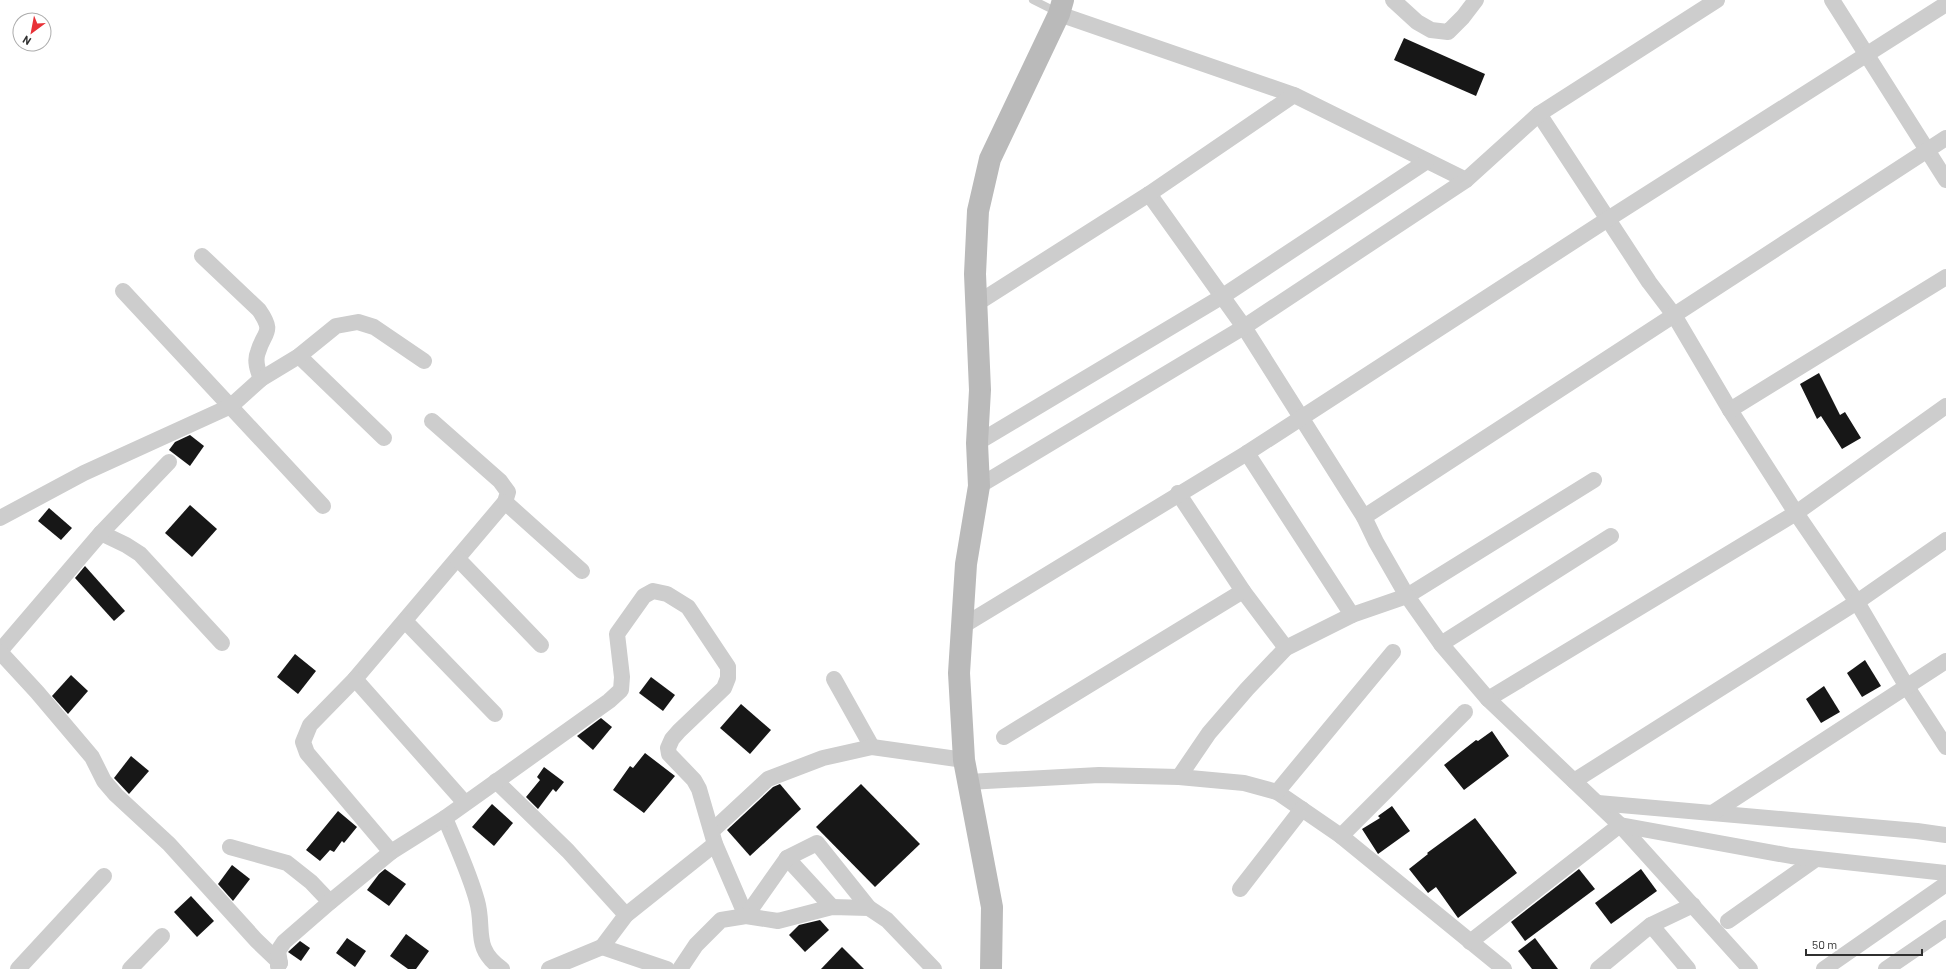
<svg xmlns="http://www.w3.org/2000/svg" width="1946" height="969" font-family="Barlow,sans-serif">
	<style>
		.building { fill: #171717 }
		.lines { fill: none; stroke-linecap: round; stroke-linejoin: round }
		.lane { stroke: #cdcdcd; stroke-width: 8 }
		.street { stroke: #cdcdcd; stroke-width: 16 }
		.secondary { stroke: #bababa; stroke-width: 22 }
	</style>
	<rect width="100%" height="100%" fill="#fff"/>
	<g class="building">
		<path d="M1404 38 1485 74 1476 96 1394 60Z"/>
		<path d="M1819 373 1840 415 1845 412 1861 438 1842 449 1821 416 1817 419 1800 384Z"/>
		<path d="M190 435 204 446 190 466 169 450 175 442Z"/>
		<path d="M190 505 217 529 192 557 165 533Z"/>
		<path d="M49 508 72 528 61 540 38 521Z"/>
		<path d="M85 566 125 611 114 621 75 578Z"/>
		<path d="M295 654 316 671 298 694 277 677Z"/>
		<path d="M1865 660 1881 686 1862 697 1847 673Z"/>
		<path d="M71 675 88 691 68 714 52 696Z"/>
		<path d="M651 677 675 695 663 711 639 693Z"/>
		<path d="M1824 686 1840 712 1821 723 1806 699Z"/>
		<path d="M741 704 771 730 750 754 720 728Z"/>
		<path d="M601 718 612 727 593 750 577 736Z"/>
		<path d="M1492 731 1509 756 1464 790 1444 765 1476 740 1478 741Z"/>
		<path d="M645 753 675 776 644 813 613 790 630 766 633 768Z"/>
		<path d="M131 756 149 771 129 794 114 778Z"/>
		<path d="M544 767 564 782 556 792 553 789 538 809 526 797 540 780 537 777Z"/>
		<path d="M780 784 801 809 750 856 727 830 773 787Z"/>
		<path d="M861 784 920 844 875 887 816 827Z"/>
		<path d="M492 804 513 823 494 846 472 827Z"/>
		<path d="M1392 806 1410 831 1378 854 1362 829 1380 818 1378 816Z"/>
		<path d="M338 811 357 827 344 843 342 841 334 852 330 850 320 861 306 850Z"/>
		<path d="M1475 818 1517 873 1458 918 1436 887 1428 893 1409 869 1428 854 1427 853Z"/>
		<path d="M232 865 250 879 233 901 218 884Z"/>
		<path d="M385 869 406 884 389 906 367 890 379 874Z"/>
		<path d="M1579 869 1595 889 1525 941 1511 922Z"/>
		<path d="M1641 869 1657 891 1611 924 1595 903Z"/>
		<path d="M191 896 214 921 197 937 174 912Z"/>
		<path d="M820 920 829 930 805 952 789 935 799 925Z"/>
		<path d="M406 934 429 951 416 969H408L390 956Z"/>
		<path d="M347 938 366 951 355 967 336 953Z"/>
		<path d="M1535 938 1558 969H1532L1518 951Z"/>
		<path d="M300 941 310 948 301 961 288 952Z"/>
		<path d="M842 947 864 969H821Z"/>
	</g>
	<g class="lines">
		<path class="lane" d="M1033 0 1059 13"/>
		<g class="street">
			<path d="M1393 0 1417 22 1431 30 1448 32 1463 17 1476 0"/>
			<path d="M1832 0 1946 180"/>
			<path d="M1059 14 1294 95 1466 180"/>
			<path d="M1539 114 1649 282 1674 315 1730 410 1796 513 1857 602 1907 687 1946 747"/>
			<path d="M1149 194 1244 327 1364 517"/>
			<path d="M202 256 259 310C275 333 264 331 258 352 254 361 258 371 261 379"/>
			<path d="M123 291 323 506"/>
			<path d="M976 304 1149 194 1294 95"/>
			<path d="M299 356 384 438"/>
			<path d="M1730 410 1946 277"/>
			<path d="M432 421 500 481 508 492 505 502 355 679 465 803"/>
			<path d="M977 443 1223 296 1427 161"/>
			<path d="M1247 453 1352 615"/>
			<path d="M1594 480 1407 596 1376 542 1364 517 1946 138"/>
			<path d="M979 486 1244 327 1466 180 1539 114 1717 0"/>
			<path d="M1178 493 1243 591 1286 648"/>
			<path d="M505 502 582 571"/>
			<path d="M0 518 84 473 231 406 261 379 299 356 336 326 358 322 374 327 424 361"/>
			<path d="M101 533 126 545 140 554 222 643"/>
			<path d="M458 559 541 645"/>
			<path d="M405 621 495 714"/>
			<path d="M961 627 1247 453 1608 219 1946 4"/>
			<path d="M1441 644 1611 536"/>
			<path d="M0 651 101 533 169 462"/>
			<path d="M0 652 37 692 92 757 104 781 116 795 169 844 256 940 280 963"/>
			<path d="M834 679 872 747"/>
			<path d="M1488 699 1796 513 1946 406"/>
			<path d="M1004 737 1243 591"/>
			<path d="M1179 777 1209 733 1247 689 1286 648 1352 615 1407 596 1441 644 1488 699 1620 825 1750 969"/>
			<path d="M496 781 568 851 626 915"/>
			<path d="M1574 781 1857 602 1946 540"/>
			<path d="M968 782 1099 775 1179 777 1244 783 1277 792 1341 836 1504 969"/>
			<path d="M1277 792 1393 652"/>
			<path d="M1598 803 1917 831 1946 835"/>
			<path d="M1714 812 1946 661"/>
			<path d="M445 818C456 845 469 872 477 901 485 929 472 948 502 969"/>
			<path d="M712 831 768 779 823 758 872 747 964 760"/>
			<path d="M1341 836 1465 712"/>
			<path d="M230 847 287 863 311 882 330 902"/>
			<path d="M391 852 445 818 609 701 621 690 622 677 617 634 644 596 653 591 667 594 688 607 728 667V678L724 688 679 731 672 739 668 748 669 754 694 780 699 789 715 844 746 916"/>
			<path d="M787 858 832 907"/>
			<path d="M1240 889 1302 809"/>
			<path d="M746 916 787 858 817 843 869 908"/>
			<path d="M1728 921 1816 859"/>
			<path d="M1651 925 1688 969"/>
			<path d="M1470 942 1620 825 1791 856 1946 873"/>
			<path d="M278 966 280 963 278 951 284 942 330 902 391 852 307 753 303 742 310 725 355 679"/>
			<path d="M18 969 104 876"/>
			<path d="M130 969 162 936"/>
			<path d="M549 969 602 947"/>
			<path d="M667 969 602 947 626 915 715 844"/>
			<path d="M680 969 696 945 721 920 746 916 778 921 832 907 869 908 887 920 934 969"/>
			<path d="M1598 969 1651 925 1693 905"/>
			<path d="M1824 969 1946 884"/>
			<path d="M1886 969 1946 928"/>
		</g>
		<path class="secondary" d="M991 969 992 907 964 760 959 673 966 564 979 486 977 443 980 390 975 274 978 211 990 159 1059 14 1063 0"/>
	</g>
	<g transform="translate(32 32) rotate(212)"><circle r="19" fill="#ffffff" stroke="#acacac"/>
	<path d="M0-3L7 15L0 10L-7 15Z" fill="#e83137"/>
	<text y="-6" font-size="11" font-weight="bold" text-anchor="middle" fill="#303030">N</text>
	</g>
	<path d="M1806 949v6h116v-6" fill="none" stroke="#303030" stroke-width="2"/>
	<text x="1812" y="949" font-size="12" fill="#303030" stroke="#ffffff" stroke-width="3" paint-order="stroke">50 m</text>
</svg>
